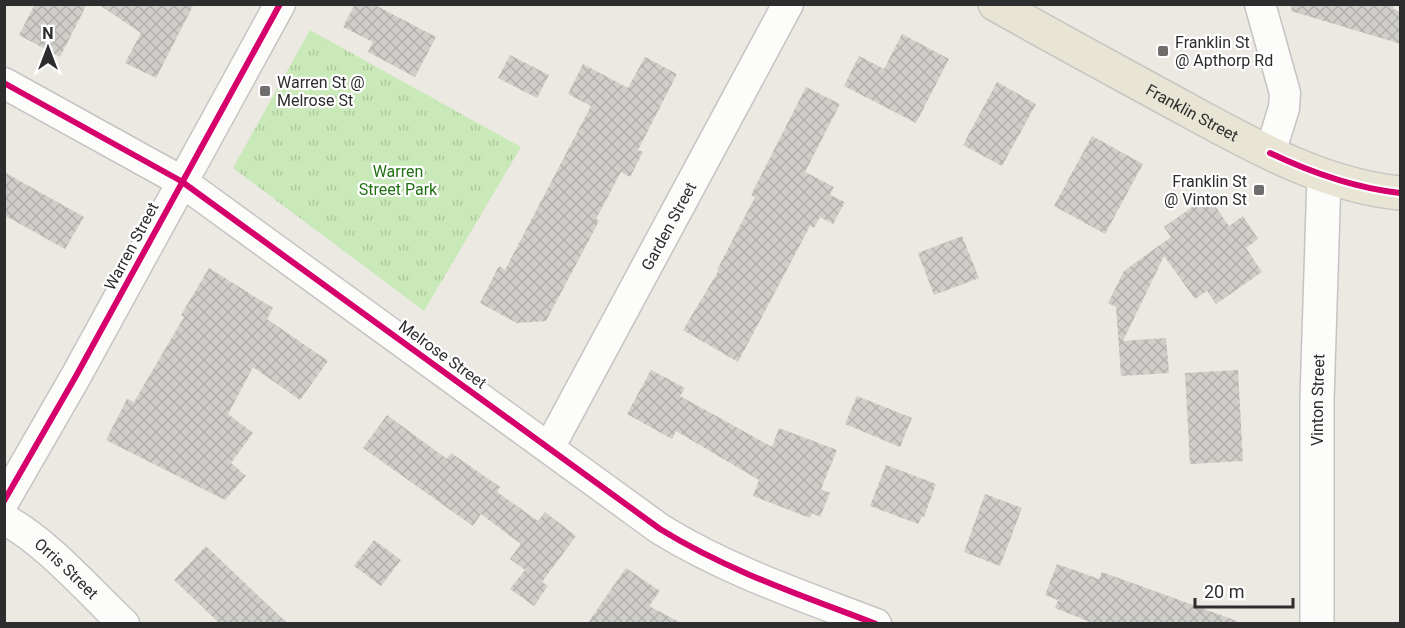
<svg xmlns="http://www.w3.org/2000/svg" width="1405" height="628" font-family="Roboto,sans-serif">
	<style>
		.grass { fill: url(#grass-tufts) }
		.building { fill: url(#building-cross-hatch) }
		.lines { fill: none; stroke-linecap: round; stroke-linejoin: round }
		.street-casing { stroke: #c5c4c3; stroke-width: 33 }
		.secondary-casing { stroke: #c5c4c3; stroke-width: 36 }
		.primary-casing { stroke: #c6c5c3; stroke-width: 36 }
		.street { stroke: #fcfcfb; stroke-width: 30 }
		.secondary { stroke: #fcfcfb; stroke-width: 33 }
		.primary { stroke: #e9e5d4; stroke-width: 33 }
		.cycleway-casing { stroke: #fff; stroke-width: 10 }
		.cycleway { stroke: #d6006c; stroke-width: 6 }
		.poi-dot { fill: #706e6c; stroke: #fff; stroke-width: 2 }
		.labels { text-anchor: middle; stroke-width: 4.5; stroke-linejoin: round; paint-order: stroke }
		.poi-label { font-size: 16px; fill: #2d2d2d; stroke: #fff; text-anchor: start }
		.street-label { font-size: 16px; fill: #2d2d2d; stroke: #fff }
		.park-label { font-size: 16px; fill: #227215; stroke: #fff }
	</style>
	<defs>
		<pattern id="grass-tufts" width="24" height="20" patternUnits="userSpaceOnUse" patternTransform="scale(1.5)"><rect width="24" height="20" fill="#cae9b9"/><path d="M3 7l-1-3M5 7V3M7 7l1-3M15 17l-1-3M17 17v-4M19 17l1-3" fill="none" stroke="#aec89f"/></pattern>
		<pattern id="building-cross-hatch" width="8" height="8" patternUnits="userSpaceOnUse" patternTransform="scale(1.5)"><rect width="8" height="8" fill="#d0cec9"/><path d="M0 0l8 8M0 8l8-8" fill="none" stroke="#b3b1ad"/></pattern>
	</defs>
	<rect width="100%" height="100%" fill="#ece8e2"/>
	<path class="grass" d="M310 30 521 147 424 311 233 168Z"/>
	<g class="building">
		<path d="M35 4H87L60 57 19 35Z"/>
		<path d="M98 4H194L156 78 125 63 141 33Z"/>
		<path d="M355 4H373L436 37 415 77 368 52 373 42 343 27Z"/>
		<path d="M1292 4H1394L1393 9 1401 12V44L1291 11Z"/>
		<path d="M902 34 949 59 916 123 844 86 859 56 884 69Z"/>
		<path d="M510 55 549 75 537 98 498 78Z"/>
		<path d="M645 57 677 74 638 150 643 152 630 177 621 172 596 219 599 221 546 321 517 323 480 303 499 266 505 270 591 106 568 94 583 64 628 88Z"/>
		<path d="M997 82 1036 104 1002 166 963 145Z"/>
		<path d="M806 87 840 104 805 172 834 187 830 195 845 202 833 224 820 217 814 228 810 226 738 362 683 330 719 270H717L755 197 751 195Z"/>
		<path d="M1092 136 1143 164 1105 234 1054 206Z"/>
		<path d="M4 172 84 217 65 249 4 215Z"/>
		<path d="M1208 196 1229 226 1243 216 1258 239 1246 248 1262 272 1216 304 1207 291 1195 299 1164 256 1123 341 1166 338 1169 373 1121 376 1116 307 1108 303 1124 271 1171 237 1164 227Z"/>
		<path d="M962 236 979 278 934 295 918 253Z"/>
		<path d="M209 268 273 308 267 319 328 361 300 400 253 367 228 414 253 433 231 463 246 476 225 500 106 440 127 399 134 402 184 317 181 315Z"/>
		<path d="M651 370 685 388 680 396 772 447 779 428 837 450 821 489 830 493 820 517 812 513 810 518 753 496 759 480 676 431 672 439 627 414Z"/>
		<path d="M1238 370 1243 461 1190 464 1185 373Z"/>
		<path d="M857 396 912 418 900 447 845 424Z"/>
		<path d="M387 415 447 459 451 453 500 487 497 492 538 521 545 512 576 536 542 582 548 586 534 606 510 589 525 570 510 559 521 544 481 514 473 526 363 448Z"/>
		<path d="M886 465 936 484 924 517 922 516 918 524 870 506Z"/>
		<path d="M985 494 1022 508 1000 566 964 552Z"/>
		<path d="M374 540 401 560 381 586 354 566Z"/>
		<path d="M206 546 288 624H220L174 580Z"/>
		<path d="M1057 564 1099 579 1102 572 1237 621 1236 624H1095L1055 608 1058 600 1045 595Z"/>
		<path d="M626 568 660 591 649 606 683 624H587Z"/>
	</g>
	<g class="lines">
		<g class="street-casing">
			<g id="street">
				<path d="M1260 4 1285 93 1284 108 1270 153"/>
				<path d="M4 83 181 181 660 529C728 571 803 596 876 624"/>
				<path id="s1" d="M549 448 788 4"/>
				<path d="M4 501 76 376 280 4"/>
				<path id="s2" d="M4 519C47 542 88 590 124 624"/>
			</g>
		</g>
		<g class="secondary-casing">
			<g id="secondary">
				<path id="s3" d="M1317 624V400L1324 177"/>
			</g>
		</g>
		<g class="primary-casing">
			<g id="primary">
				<path id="s4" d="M995 4C1057 39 1120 73 1182 107 1252 145 1321 185 1400 193"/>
			</g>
		</g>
		<use href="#street" class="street"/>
		<use href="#secondary" class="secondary"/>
		<use href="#primary" class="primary"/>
		<g class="cycleway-casing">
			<g id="cycleway">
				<path d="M4 83 181 181 660 529C728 571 803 596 876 624"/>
				<path d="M1270 153C1312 173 1354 188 1400 193"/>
				<path d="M4 501 76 376 280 4"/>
			</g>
		</g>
		<use href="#cycleway" class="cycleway"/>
	</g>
	<g class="poi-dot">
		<rect x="1157" y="45" width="12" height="12" rx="3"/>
		<rect x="259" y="85" width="12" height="12" rx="3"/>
		<rect x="1253" y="184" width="12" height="12" rx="3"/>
	</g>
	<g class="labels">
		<g class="poi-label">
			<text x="1175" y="48">Franklin St<tspan x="1175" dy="18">@ Apthorp Rd</tspan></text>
			<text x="277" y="88">Warren St @<tspan x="277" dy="18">Melrose St</tspan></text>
			<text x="1247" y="187" text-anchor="end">Franklin St<tspan x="1247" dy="18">@ Vinton St</tspan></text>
		</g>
		<g class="street-label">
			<text dy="6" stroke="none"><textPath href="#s4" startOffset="225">Franklin Street</textPath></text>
			<text dy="6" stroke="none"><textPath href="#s1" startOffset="252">Garden Street</textPath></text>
			<text transform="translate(131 246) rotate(-62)" y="6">Warren Street</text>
			<text transform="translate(443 354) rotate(36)" y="6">Melrose Street</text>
			<text dy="6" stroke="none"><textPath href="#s3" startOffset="224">Vinton Street</textPath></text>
			<text dy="6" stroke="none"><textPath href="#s2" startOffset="80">Orris Street</textPath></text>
		</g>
		<g class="park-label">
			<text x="398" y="177">Warren<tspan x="398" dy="18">Street Park</tspan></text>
		</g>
	</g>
	<rect width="1405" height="628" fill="none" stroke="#2d2d2d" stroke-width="12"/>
	<g transform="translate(48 48)" stroke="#ffffff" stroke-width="4.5" paint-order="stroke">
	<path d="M0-4.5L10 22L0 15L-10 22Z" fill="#2d2d2d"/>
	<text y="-9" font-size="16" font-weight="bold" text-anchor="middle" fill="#2d2d2d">N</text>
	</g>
	<path d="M1195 598v9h98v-9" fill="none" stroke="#2d2d2d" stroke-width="3"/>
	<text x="1204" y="598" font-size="18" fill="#2d2d2d" stroke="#ffffff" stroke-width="4.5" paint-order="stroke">20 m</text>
</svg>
